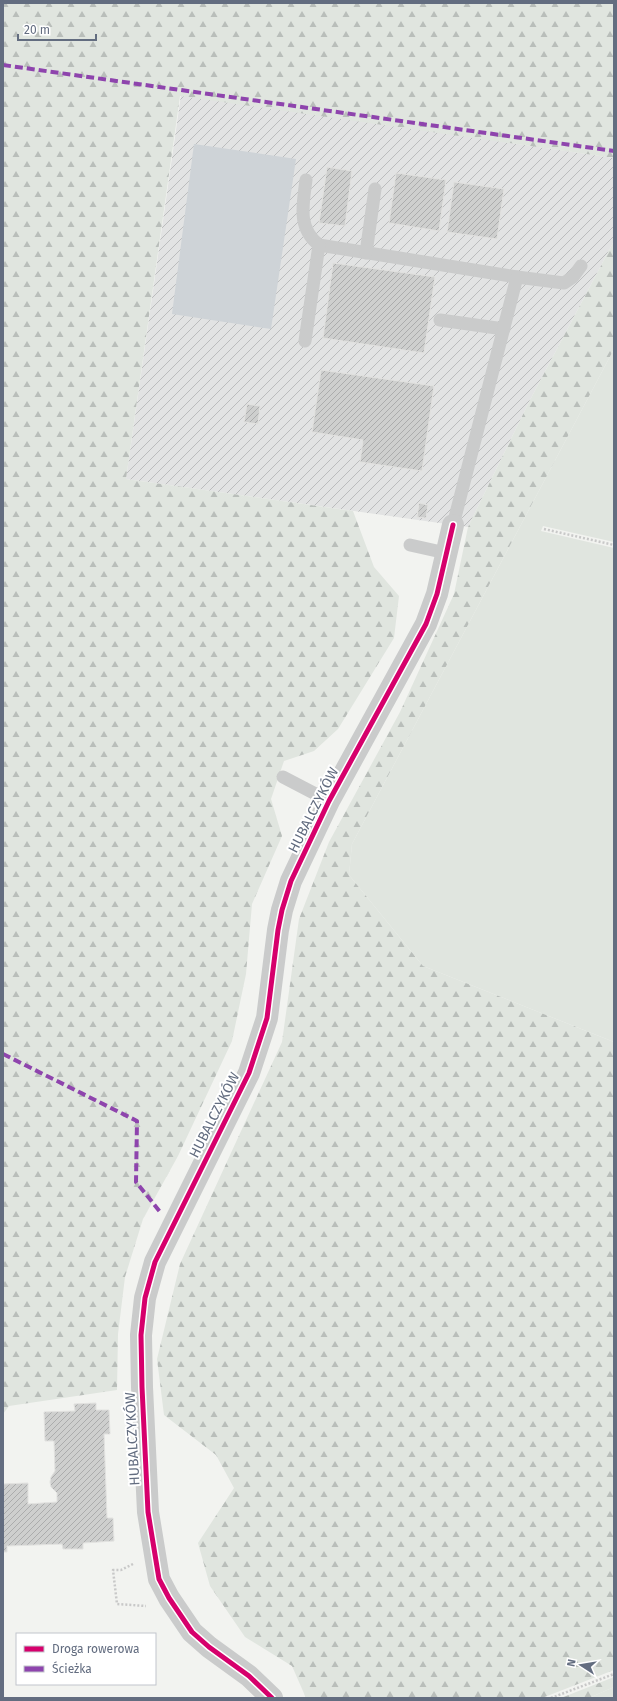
<svg xmlns="http://www.w3.org/2000/svg" width="617" height="1701" font-family="'Fira Sans',sans-serif">
	<style>
		.industrial { fill: url(#industrial-furrows) }
		.grass { fill: #e0e5df }
		.forest { fill: url(#forest-firs) }
		.water { fill: #ced3d7 }
		.building { fill: url(#building-hatch); stroke: #e2e2e0 }
		.lines { fill: none; stroke-linecap: round; stroke-linejoin: round }
		.path { stroke: #c8c8c8; stroke-width: 2.5; stroke-dasharray: 2 2; stroke-linecap: butt }
		.lane { stroke: #cacbcb; stroke-width: 13 }
		.street { stroke: #cacbcb; stroke-width: 22 }
		.quiet { stroke: #8e44ad; stroke-width: 4; stroke-dasharray: 8 4; stroke-linecap: butt }
		.cycleway-casing { stroke: #fff; stroke-width: 8 }
		.cycleway { stroke: #d6006c; stroke-width: 5 }
		.labels { text-anchor: middle; stroke-width: 4; stroke-linejoin: round; paint-order: stroke }
		.street-label { font-size: 14px; fill: #636d80; stroke: #fff }
	</style>
	<defs>
		<pattern id="industrial-furrows" width="10" height="10" patternUnits="userSpaceOnUse"><rect width="10" height="10" fill="#e2e3e3"/><path d="M-1 1l2-2M0 10L10 0M9 11l2-2" fill="none" stroke="#bbbcbd"/></pattern>
		<pattern id="forest-firs" width="22" height="20" patternUnits="userSpaceOnUse"><rect width="22" height="20" fill="#e0e5df"/><path d="M5 1l3.5 6h-7zM16 11l3.5 6h-7z" fill="#b9beba"/></pattern>
		<pattern id="building-hatch" width="6" height="6" patternUnits="userSpaceOnUse"><rect width="6" height="6" fill="#cecfce"/><path d="M-1 1l2-2M0 6l6-6M5 7l2-2" fill="none" stroke="#abacac"/></pattern>
	</defs>
	<rect width="100%" height="100%" fill="#f2f3f0"/>
	<path class="industrial" d="M181 95 614 158V241L530 400 468 527 126 479Z"/>
	<g class="grass">
		<path d="M614 349V542L543 526 541 531 614 548V1042L423 966 349 875 352 844Z"/>
		<path d="M614 1687V1698H589Z"/>
	</g>
	<g class="forest">
		<path d="M3 3H614V158L180 96 126 479 353 511 374 567 399 596 394 638 338 729 314 751 284 761 271 799 282 836 252 904 246 974 232 1041 178 1156 143 1219 125 1277 118 1334 117 1390 9 1406 3 1414Z"/>
		<path d="M614 241V349L352 844 349 875 423 966 614 1042V1670L542 1698H306L292 1666 245 1637 210 1586 198 1543 234 1488 216 1455 164 1415 157 1359 180 1264 282 1042 299 919 329 842 400 712 454 594 468 527 530 400Z"/>
		<path d="M614 1677V1687L589 1698H561Z"/>
	</g>
	<path class="water" d="M194 144 296 159 271 329 172 314Z"/>
	<g class="building">
		<path d="M327 167 352 171 345 226 319 223Z"/>
		<path d="M396 173 446 180 439 231 389 223Z"/>
		<path d="M454 182 504 189 497 239 447 232Z"/>
		<path d="M333 263 435 277 424 353 323 338Z"/>
		<path d="M321 370 434 386 422 471 360 462 363 440 312 432Z"/>
		<path d="M247 404 260 406 258 424 244 422Z"/>
		<path d="M419 503 428 505 426 518 417 517Z"/>
		<path d="M96 1403V1410H109L110 1434H104L107 1518H113L114 1541 83 1543V1549H63L62 1544 7 1546V1552H3V1484L28 1483V1504L57 1502V1493L51 1487 50 1482 51 1477 55 1471 54 1441H45L44 1412 75 1411 74 1404Z"/>
	</g>
	<g class="lines">
		<g class="path">
			<path d="M544 529 614 545"/>
			<path d="M133 1564 121 1570H113L117 1604 146 1606"/>
			<path d="M551 1698 614 1674"/>
		</g>
		<g class="lane">
			<path d="M306 180C303 204 297 228 319 245L517 277"/>
			<path d="M366 253 375 189"/>
			<path d="M440 320 504 329"/>
			<path d="M305 341 319 245"/>
			<path d="M453 525 517 277 564 283 573 277 581 266"/>
			<path d="M410 545 446 553"/>
			<path d="M283 777 329 801"/>
		</g>
		<path class="street" d="M272 1698 249 1676 209 1647 192 1632 169 1598 159 1579 148 1512 142 1387 141 1335 145 1298 155 1262 249 1073 267 1018 278 930 282 910 291 881 329 801 426 624 437 594 453 525"/>
		<g class="quiet">
			<path d="M3 65 614 151"/>
			<path d="M3 1054 137 1121 136 1182 161 1213"/>
		</g>
		<g class="cycleway-casing">
			<path id="cycleway" d="M272 1698 249 1676 209 1647 192 1632 169 1598 159 1579 148 1512 142 1387 141 1335 145 1298 155 1262 249 1073 267 1018 278 930 282 910 291 881 329 801 426 624 437 594 453 525"/>
		</g>
		<use href="#cycleway" class="cycleway"/>
	</g>
	<g class="labels">
		<g class="street-label">
			<text transform="translate(313 810) rotate(-63)" y="5">HUBALCZYKÓW</text>
			<text transform="translate(214 1115) rotate(-63)" y="5">HUBALCZYKÓW</text>
			<text transform="translate(132 1439) rotate(-93)" y="5">HUBALCZYKÓW</text>
		</g>
	</g>
	<rect width="617" height="1701" fill="none" stroke="#636d80" stroke-width="8"/>
	<rect x="16" y="1633" width="140" height="52" fill="#ffffff" stroke="#c1c5cc"/>
	<rect x="24" y="1646" width="20" height="6" fill="#d6006c" stroke="#c1c5cc"/>
	<text x="52" y="1653" font-size="12" fill="#636d80">Droga rowerowa</text>
	<rect x="24" y="1666" width="20" height="6" fill="#8e44ad" stroke="#c1c5cc"/>
	<text x="52" y="1673" font-size="12" fill="#636d80">Ścieżka</text>
	<g transform="translate(581 1665) rotate(282)" stroke="#ffffff" stroke-width="3" paint-order="stroke">
	<path d="M0-3L7 15L0 10L-7 15Z" fill="#636d80"/>
	<text y="-6" font-size="11" font-weight="bold" text-anchor="middle" fill="#636d80">N</text>
	</g>
	<path d="M18 34v6h78v-6" fill="none" stroke="#636d80" stroke-width="2"/>
	<text x="24" y="34" font-size="12" fill="#636d80" stroke="#ffffff" stroke-width="3" paint-order="stroke">20 m</text>
</svg>
